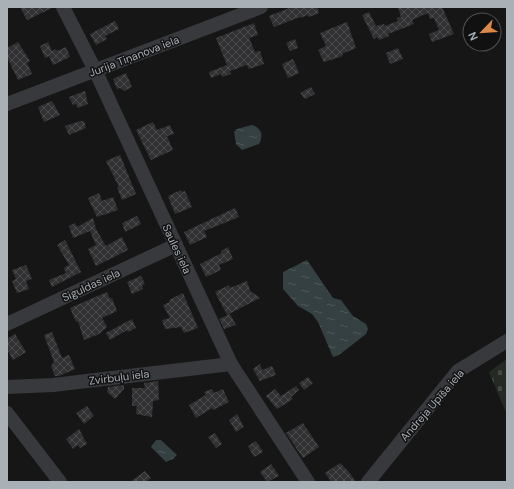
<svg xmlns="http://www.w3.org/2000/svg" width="514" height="489" font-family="'DM Sans',sans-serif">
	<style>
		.cemetery { fill: url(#cemetery-stones) }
		.water { fill: url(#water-ripples) }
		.building { fill: url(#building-cross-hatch) }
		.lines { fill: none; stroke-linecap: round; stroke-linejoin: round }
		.minor { stroke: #37393c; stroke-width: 14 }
		.labels { text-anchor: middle; stroke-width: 3; stroke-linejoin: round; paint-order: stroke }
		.street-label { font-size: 11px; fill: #a9b0b6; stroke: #111112 }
	</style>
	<defs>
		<pattern id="cemetery-stones" width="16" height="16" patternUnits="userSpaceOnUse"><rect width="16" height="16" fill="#252b24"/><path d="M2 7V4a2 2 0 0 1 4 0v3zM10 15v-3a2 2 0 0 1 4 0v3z" fill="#424742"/></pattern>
		<pattern id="water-ripples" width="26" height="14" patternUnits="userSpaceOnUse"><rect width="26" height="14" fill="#344042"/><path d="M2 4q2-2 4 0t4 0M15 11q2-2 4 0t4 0" fill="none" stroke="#4f595b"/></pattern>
		<pattern id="building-cross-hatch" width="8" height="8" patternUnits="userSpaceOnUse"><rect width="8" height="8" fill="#313133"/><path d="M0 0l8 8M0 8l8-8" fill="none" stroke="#4c4c4e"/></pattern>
	</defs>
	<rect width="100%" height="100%" fill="#161617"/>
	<path class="cemetery" d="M507 359V415L489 372Z"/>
	<g class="water">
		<path d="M252 125C261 128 264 135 259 144L242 150 236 144 234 132 237 129Z"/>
		<path d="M307 260 333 298 341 300 353 316 366 324 368 329 366 334 339 355 333 357 318 322 312 314 298 306 283 289V272Z"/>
		<path d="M156 440H161L177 455 173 459 166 462 151 447Z"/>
	</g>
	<g class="building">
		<path d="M20 7H54L27 20Z"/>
		<path d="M292 7H317L319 13 309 17 307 15 301 18 300 17 274 27 269 16Z"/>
		<path d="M398 7H442L454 34 432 42 429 34 439 30 434 18 430 19 428 13 412 20 414 24 388 34 389 36 379 40 378 37 374 39 362 15 369 12 376 26 384 24 385 26 398 21 397 18 401 17Z"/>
		<path d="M115 21 119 29 105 36 107 39 96 45 90 34Z"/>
		<path d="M347 22 356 48 342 54 343 56 324 62 318 50 326 46 320 33Z"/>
		<path d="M254 23 258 35 249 38 255 52 260 51 264 64 249 69 247 65 230 71 231 74 222 77 221 74 211 78 209 72 227 65 216 38Z"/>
		<path d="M295 39 298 48 290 51 286 43Z"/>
		<path d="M18 42 30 61 27 63 32 74 18 80 7 57V48Z"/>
		<path d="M48 42 52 51 56 49 57 51 66 47 70 57 53 65 49 56 45 58 40 46Z"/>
		<path d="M398 48 403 59 390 64 386 53Z"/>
		<path d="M293 59 299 73 288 78 282 64Z"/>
		<path d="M126 73 132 87 124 91 120 88 117 89 113 79Z"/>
		<path d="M311 87 315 94 305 99 300 93Z"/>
		<path d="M85 91 88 104 78 108 76 104 73 105 69 97Z"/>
		<path d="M52 101 60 115 44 122 38 107Z"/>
		<path d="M81 121H84L86 128 69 135 65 126Z"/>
		<path d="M153 122 157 130 170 125 174 134 167 136 173 150 151 160 136 130Z"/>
		<path d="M120 155 136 194 122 200 117 187H119L106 161Z"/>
		<path d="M181 190 182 192 185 191 192 207 175 214 168 196Z"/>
		<path d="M99 193 102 201 113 197 118 210 97 217 88 198Z"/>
		<path d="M235 208 239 217 204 231 207 237 190 245 184 232Z"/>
		<path d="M137 216 141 224 125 232 122 223Z"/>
		<path d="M93 218 96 229 106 246 122 237 128 250 96 266 88 249 96 245 90 231 73 238 69 226 75 223 77 227Z"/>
		<path d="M65 240 81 272 52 287 49 280 66 273 64 268 69 265 57 245Z"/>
		<path d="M228 247 233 259 219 265 221 270 206 277 200 264 222 253 221 251Z"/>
		<path d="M26 265 32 279 26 281 29 289 17 293 12 281 16 279 12 270Z"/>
		<path d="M141 276 145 284 142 285 143 289 132 294 127 282Z"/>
		<path d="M247 281 250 291 260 298 227 315 215 292 229 285 230 288Z"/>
		<path d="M107 292 110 299 112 298 117 311 102 318 107 327 99 334 84 340 78 321 76 322 70 308Z"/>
		<path d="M183 293 198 328 184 333 181 327 165 329 162 320 170 318 163 305 170 302 169 300Z"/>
		<path d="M230 314 236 325 224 329 219 319Z"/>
		<path d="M132 319 136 328 128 332 127 330 110 340 106 333Z"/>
		<path d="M52 332 62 358 69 355 75 369 59 376H55L51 366 54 362 44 335Z"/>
		<path d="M15 334 26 352 13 360 7 349V339Z"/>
		<path d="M260 364 262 370 272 366 276 375 260 381 253 369Z"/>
		<path d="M308 377 313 383 304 390 299 383Z"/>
		<path d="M158 381 159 400 153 401 152 417 136 414 137 406H132V388H145L144 383Z"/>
		<path d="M124 385V389L115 399 107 392 108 387Z"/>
		<path d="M296 386 299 390 291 397 293 399 277 409 266 396 275 389 281 396Z"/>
		<path d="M212 389 214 393 223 389 229 402 213 410 212 408 196 418 189 405 206 395 204 392Z"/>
		<path d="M87 406 94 416 84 424 76 413Z"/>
		<path d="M237 414 244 427 236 432 229 420Z"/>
		<path d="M303 423 319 447 303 458 286 433Z"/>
		<path d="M79 429 87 444 80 448 78 445 73 449 66 439Z"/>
		<path d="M215 433 222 444 216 448 208 437Z"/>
		<path d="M256 441 263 452 254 457 248 446Z"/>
		<path d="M340 463 349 472 356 482H331L325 473Z"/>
		<path d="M271 464 279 476 267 482 260 472Z"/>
		<path d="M145 471 151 478 146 482H130Z"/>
	</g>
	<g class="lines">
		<g class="minor">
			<path d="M63 7 95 70 231 364 308 482"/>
			<path d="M7 104 261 7"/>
			<path d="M7 324 176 245"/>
			<path d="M7 387 53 385 231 364"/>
			<path d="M7 413 60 482"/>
			<path d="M368 482 458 371 507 341"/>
		</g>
	</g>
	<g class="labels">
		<g class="street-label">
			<text transform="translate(134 56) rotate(-21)" y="4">Jurija Tiņanova iela</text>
			<text transform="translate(177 249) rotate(65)" y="4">Saules iela</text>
			<text transform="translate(91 285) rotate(-25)" y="4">Siguldas iela</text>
			<text transform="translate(119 377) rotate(-7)" y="4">Zvirbuļu iela</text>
			<text transform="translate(432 405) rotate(-49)" y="4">Andreja Upīša iela</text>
		</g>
	</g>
	<rect width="514" height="489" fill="none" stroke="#a9b0b6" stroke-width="16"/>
	<g transform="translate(482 32) rotate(245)"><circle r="19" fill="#111112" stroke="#4e5154"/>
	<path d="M0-3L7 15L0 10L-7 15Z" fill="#dc8849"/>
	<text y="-6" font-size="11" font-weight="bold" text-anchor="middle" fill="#a9b0b6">N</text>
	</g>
</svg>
